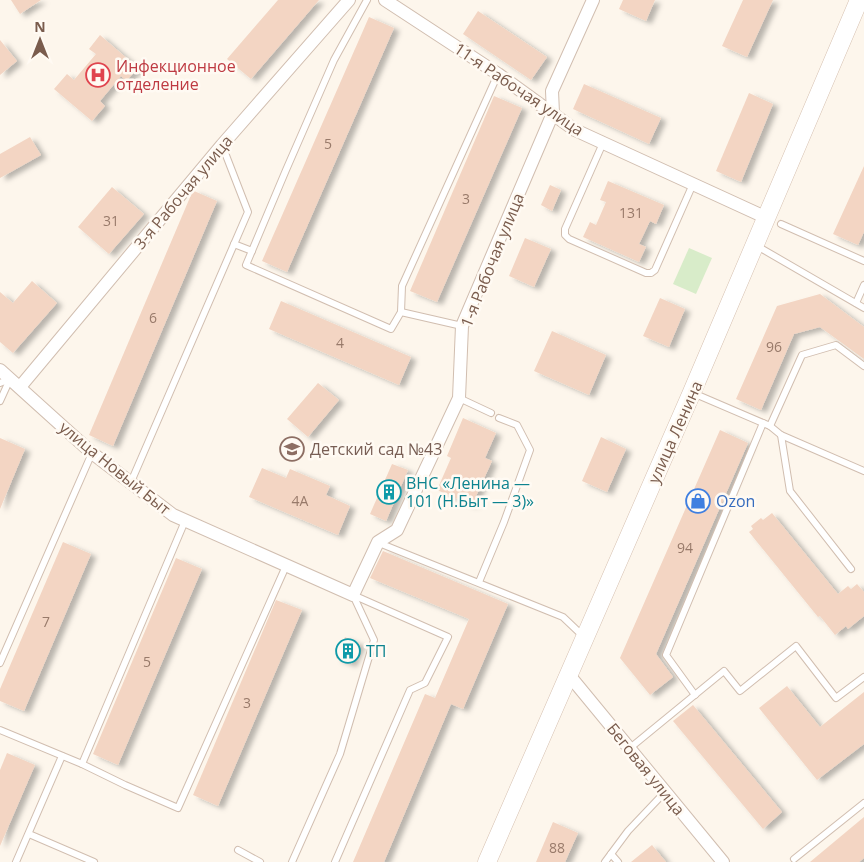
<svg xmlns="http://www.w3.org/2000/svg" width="864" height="862" font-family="'Open Sans',sans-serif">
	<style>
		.green { fill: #d8ecc9 }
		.building { fill: #f3d5c3; filter: url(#shadow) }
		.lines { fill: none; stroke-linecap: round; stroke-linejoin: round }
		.service-casing { stroke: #d1beb0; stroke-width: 8 }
		.minor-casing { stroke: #d1beb0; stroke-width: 14 }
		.secondary-casing { stroke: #d6c0b0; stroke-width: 19 }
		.service { stroke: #fff; stroke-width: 6 }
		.minor { stroke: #fff; stroke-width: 12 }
		.secondary { stroke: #fff; stroke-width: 18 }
		.labels { text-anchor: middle; stroke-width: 5; stroke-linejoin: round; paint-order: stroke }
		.number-label { font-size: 14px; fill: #987a6a }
		.health-label { font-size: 16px; fill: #be3a42; stroke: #fffaf3; text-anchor: start }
		.street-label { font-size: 16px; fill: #7a5c4d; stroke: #fffaf3 }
		.education-label { font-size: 16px; fill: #785e54; stroke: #fffaf3; text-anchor: start }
		.culture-label { font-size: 16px; fill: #0d838f; stroke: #fffaf3; text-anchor: start }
		.shop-label { font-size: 16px; fill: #366cbe; stroke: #fffaf3; text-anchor: start }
	</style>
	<defs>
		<filter id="shadow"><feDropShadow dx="5.5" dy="3" stdDeviation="2.5" flood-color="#0004"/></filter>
	</defs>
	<rect width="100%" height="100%" fill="#fdf6ec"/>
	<path class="green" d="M689 248 712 258 696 294 673 284Z"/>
	<g class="building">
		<path d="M11 0H41L20 14Z"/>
		<path d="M278 0H319L251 79 227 59Z"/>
		<path d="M623 0H655L646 21 619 9Z"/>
		<path d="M743 0H773L747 57 722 46Z"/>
		<path d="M478 11 547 57 531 80 463 34Z"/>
		<path d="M369 17 394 28 287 272 262 261Z"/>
		<path d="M100 35 138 68 126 81 121 76 100 101 105 106 92 121 54 89 67 74 74 80 96 54 89 49Z"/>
		<path d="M0 40 17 61 0 75Z"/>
		<path d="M584 84 661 118 649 144 573 109Z"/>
		<path d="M749 93 773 104 741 182 716 171Z"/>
		<path d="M494 96 522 108 437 302 410 291Z"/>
		<path d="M30 137 41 155 0 178V154Z"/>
		<path d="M864 166V232L858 245 833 234Z"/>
		<path d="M608 181 664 205 656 224 650 221 639 244 646 247 639 262 583 237 590 222 596 225 606 202 600 200Z"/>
		<path d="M550 185 561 190 552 211 541 205Z"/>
		<path d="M112 187 144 214 109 254 78 227Z"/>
		<path d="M194 191 217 201 113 446 89 435 191 195Z"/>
		<path d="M525 238 551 249 534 287 509 276Z"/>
		<path d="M32 281 57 303 13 353 0 342V292L13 303Z"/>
		<path d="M820 294 864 327V359L820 327 794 334 761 410 736 399 777 306Z"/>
		<path d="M660 298 685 309 669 347 643 336Z"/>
		<path d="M281 301 411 357 399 385 269 329Z"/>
		<path d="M552 331 606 355 589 395 534 371Z"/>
		<path d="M318 383 339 400 308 437 287 419Z"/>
		<path d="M463 418 496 433 485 458 492 461 472 505 437 490 451 458 447 456Z"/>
		<path d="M720 430 748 443 656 654 673 677 650 695 620 658Z"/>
		<path d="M601 437 626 449 607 492 582 481Z"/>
		<path d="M0 438 25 449 0 509Z"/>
		<path d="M392 464 408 470 386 521 370 514Z"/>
		<path d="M262 468 286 478 290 469 330 486 326 495 350 506 338 535 249 497Z"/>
		<path d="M772 513 838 594 848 586 851 589 857 584 864 592V616L848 629 846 626 835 635 820 616 818 617 749 532 753 529 751 526 761 518 763 520Z"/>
		<path d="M63 542 91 554 24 711 0 701V689Z"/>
		<path d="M383 551 508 604 463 709 451 704 384 862H353L425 694 435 698 469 619 370 578Z"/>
		<path d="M176 558 202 569 118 765 93 754Z"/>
		<path d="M276 600 302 610 218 806 193 795Z"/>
		<path d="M345 637 360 644 351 664 336 658Z"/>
		<path d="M787 686 820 727 864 692V744L817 780 759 708Z"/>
		<path d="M693 705 782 812 763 829 673 721Z"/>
		<path d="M7 753 35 765 0 846V770Z"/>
		<path d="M864 817V858L859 862H810Z"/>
		<path d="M553 822 578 833 565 862H536Z"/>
		<path d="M652 845 666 862H631Z"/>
	</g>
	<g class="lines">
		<g class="service-casing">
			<g id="service">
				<path d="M367 0 334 60 286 170 246 265 391 329 401 312 462 326"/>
				<path d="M603 143 565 229V235L569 239 646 273H651L655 270 693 184"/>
				<path d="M781 224 864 261"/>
				<path d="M234 244 252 251"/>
				<path d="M757 246 864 308"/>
				<path d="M856 303 864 285"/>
				<path d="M401 312 402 286 498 74"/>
				<path d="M0 383 10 379"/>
				<path d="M693 393 770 426 781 435 790 491 851 569"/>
				<path d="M459 398 491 413"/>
				<path d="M0 401 10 379"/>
				<path d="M770 426 802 355 836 345 864 366"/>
				<path d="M781 435 864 471"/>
				<path d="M131 482 248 212 222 145"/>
				<path d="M379 543 563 617 584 637"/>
				<path d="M479 582 504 522 530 450 517 425 499 418"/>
				<path d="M0 663 92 453"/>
				<path d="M695 695 666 655 763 423"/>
				<path d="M0 730 82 764 125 785 178 808 286 566"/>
				<path d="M630 748 724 671 740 691 796 646 836 698 864 677"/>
				<path d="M82 764 185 521"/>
				<path d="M29 834 94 862"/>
				<path d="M238 850 260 862"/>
				<path d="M611 854 618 862"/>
				<path d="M794 859 864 803"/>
				<path d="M16 862 62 756"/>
				<path d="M292 862 340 754 374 640 353 595"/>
				<path d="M335 862 410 690 425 683 448 637 353 595"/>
				<path d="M605 862 628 831 665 792"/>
			</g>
		</g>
		<g class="minor-casing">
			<g id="minor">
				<path d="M385 0 498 74 575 130 767 218"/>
				<path d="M0 370 92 453 173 515 353 595 378 542 397 530 459 398 462 326 553 113 552 91 593 0"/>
				<path d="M20 387 222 145 349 0"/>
				<path d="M569 675 723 862"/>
			</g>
		</g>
		<g class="secondary-casing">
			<path id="secondary" d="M487 862 692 392 859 0"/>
		</g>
		<use href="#service" class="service"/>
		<use href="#minor" class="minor"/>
		<use href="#secondary" class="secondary"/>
	</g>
	<defs>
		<g id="hospital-ring" transform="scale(1.25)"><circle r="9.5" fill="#fffaf3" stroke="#e0444e" stroke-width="1.5"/><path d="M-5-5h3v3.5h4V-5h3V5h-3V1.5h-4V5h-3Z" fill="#e0444e"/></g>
		<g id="school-ring" transform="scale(1.25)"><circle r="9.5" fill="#fffaf3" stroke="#8d6e63" stroke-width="1.5"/><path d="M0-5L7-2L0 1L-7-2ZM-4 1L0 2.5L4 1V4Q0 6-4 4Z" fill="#8d6e63"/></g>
		<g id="building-ring" transform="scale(1.25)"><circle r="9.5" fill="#fffaf3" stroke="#0f9aa8" stroke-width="1.5"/><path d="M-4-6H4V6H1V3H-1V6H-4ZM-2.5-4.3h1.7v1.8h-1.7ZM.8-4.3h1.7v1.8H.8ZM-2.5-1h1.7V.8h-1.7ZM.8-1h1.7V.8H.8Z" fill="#0f9aa8"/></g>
		<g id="shop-ring" transform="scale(1.25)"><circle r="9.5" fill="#fffaf3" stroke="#3f7fe0" stroke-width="1.5"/><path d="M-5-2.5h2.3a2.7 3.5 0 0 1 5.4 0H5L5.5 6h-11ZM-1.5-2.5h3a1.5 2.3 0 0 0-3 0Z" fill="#3f7fe0"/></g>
	</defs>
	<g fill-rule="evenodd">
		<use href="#hospital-ring" x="98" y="75"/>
		<use href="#school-ring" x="292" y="449"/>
		<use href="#building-ring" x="389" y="492"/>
		<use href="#shop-ring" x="698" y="501"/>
		<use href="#building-ring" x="348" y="651"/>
	</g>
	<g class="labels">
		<g class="number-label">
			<text x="328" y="149">5</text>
			<text x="466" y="204">3</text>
			<text x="631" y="218">131</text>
			<text x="111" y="226">31</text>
			<text x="153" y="323">6</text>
			<text x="340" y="348">4</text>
			<text x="774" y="352">96</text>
			<text x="300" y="506">4А</text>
			<text x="685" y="553">94</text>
			<text x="46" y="627">7</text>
			<text x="147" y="667">5</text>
			<text x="247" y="708">3</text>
			<text x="557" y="853">88</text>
		</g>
		<g class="health-label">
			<text x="116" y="72">Инфекционное<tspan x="116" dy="18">отделение</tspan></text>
		</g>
		<g class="street-label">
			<text transform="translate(519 89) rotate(34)" y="6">11-я Рабочая улица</text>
			<text transform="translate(183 192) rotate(-50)" y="6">3-я Рабочая улица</text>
			<text transform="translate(492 260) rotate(-68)" y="6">1-я Рабочая улица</text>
			<text transform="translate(675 432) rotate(-66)" y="6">улица Ленина</text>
			<text transform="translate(115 468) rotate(39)" y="6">улица Новый Быт</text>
			<text transform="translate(646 769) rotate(51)" y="6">Беговая улица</text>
		</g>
		<g class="education-label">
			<text x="310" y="455">Детский сад №43</text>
		</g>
		<g class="culture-label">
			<text x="406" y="489">ВНС «Ленина —<tspan x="406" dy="18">101 (Н.Быт — 3)»</tspan></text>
			<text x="366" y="657">ТП</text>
		</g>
		<g class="shop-label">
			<text x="716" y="507">Ozon</text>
		</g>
	</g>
	<g transform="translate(40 40)" stroke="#fffaf3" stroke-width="4" paint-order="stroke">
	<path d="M0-4L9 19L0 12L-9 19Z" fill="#7a5c4d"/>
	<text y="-8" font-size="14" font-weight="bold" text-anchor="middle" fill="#7a5c4d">N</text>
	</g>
</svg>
